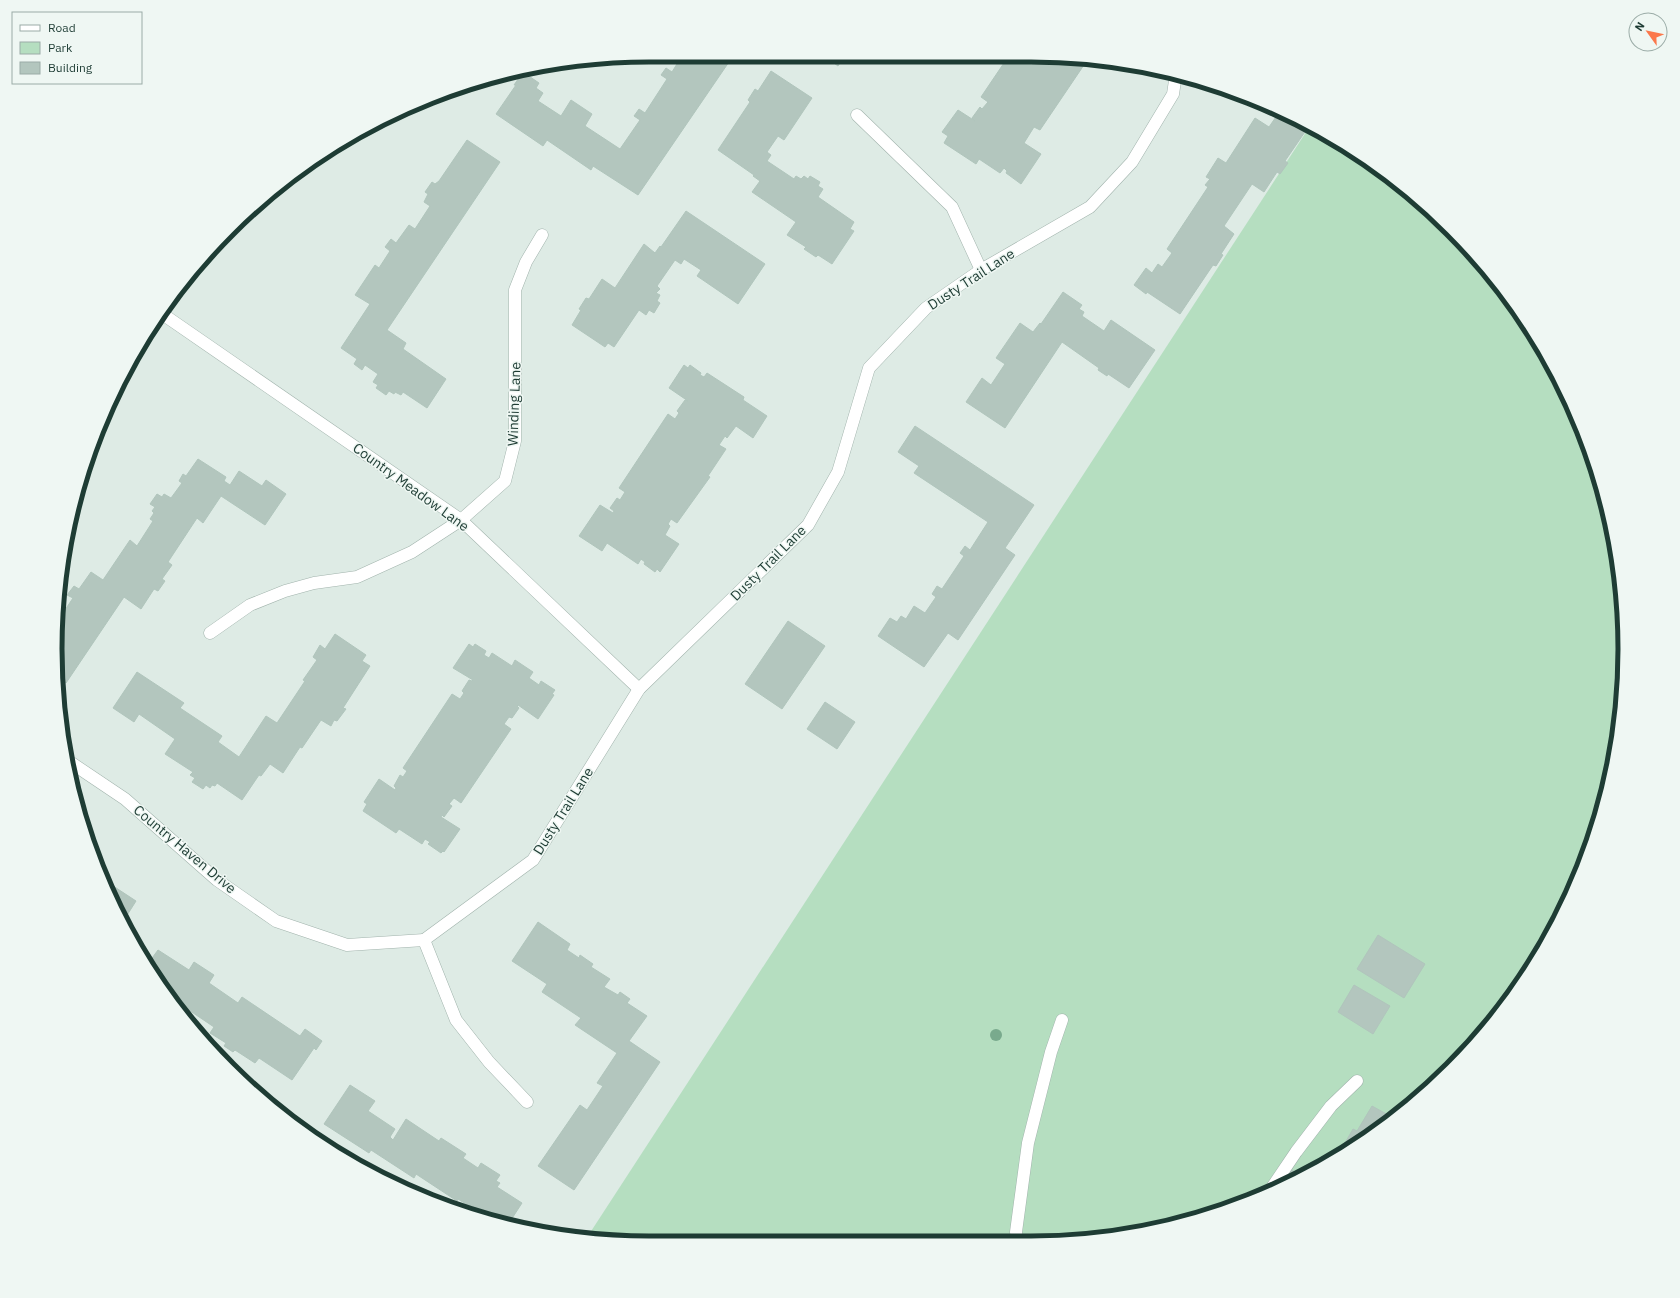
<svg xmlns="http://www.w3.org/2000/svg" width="1680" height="1298" font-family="'IBM Plex Sans',sans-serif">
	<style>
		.green { fill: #b5dec0 }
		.building { fill: #b3c6be; stroke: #b0c5bc }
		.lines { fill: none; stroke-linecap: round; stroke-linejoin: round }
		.lane-casing { stroke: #a1b3ac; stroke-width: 13 }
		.street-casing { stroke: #a1b3ac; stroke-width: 13 }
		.lane { stroke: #fff; stroke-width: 12 }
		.street { stroke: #fff; stroke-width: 12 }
		.tree { fill: #79aa8d }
		.labels { text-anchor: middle; stroke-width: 3; stroke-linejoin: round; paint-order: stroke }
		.street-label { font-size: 14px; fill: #1e3c34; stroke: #eff7f3 }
		.rim { fill: none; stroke: #1e3c34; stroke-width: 5 }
	</style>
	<rect width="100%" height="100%" fill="#deebe5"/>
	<path class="green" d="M1310 126 1392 178 1477 257 1525 319 1580 422 1614 533 1625 649 1614 765 1580 877 1525 979 1451 1069 1361 1143 1294 1182 1222 1211 1108 1238 649 1243 586 1239Z"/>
	<g class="building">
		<path d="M1070 56 1088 59 1040 130 1034 127 1024 143 1041 154 1021 184 1006 173 1007 171 1004 168 1000 173 979 159 976 164 944 143 948 136 942 132 958 110 975 121 972 118 980 107 982 109 988 102 981 97 1008 57Z"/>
		<path d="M827 58H843L838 66Z"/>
		<path d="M680 59H731L638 195 593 166 591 170 547 140 543 146 496 114 516 85H514L523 72 539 83 536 88 543 93 538 101 561 116 571 100 592 114 585 126 620 149 640 120 634 116 639 109 645 113 667 79 661 75 666 68 672 72Z"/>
		<path d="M771 71 812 98 784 140 778 136 767 152 771 155 767 161 794 179 796 176 801 179 804 176 808 179 810 176 820 182 818 186 823 189 818 197 854 222 850 229 854 231 832 264 818 255 816 257 804 249 806 247 787 235 796 222 752 192 760 181 753 176 754 175 718 150 750 102 748 100 755 89 758 91Z"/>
		<path d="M1280 111 1294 116 1309 126 1285 161 1288 163 1280 174 1277 172 1264 192 1252 184 1224 226 1234 234 1221 254 1223 255 1216 266 1213 265 1180 314 1147 292 1146 294 1134 285 1146 268 1152 273 1158 264 1162 267 1172 253 1167 249 1208 187 1205 185 1210 179 1206 177 1218 158 1226 163 1255 118 1269 127Z"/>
		<path d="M467 140 500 162 387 330 406 343 403 349 446 379 427 408 403 392 401 395 395 392 394 394 389 391 386 395 376 388 378 385 373 382 378 374 365 365 362 370 354 364 357 359 341 348 370 304 355 295 375 265 379 268 390 251 385 247 391 239 396 243 409 225 415 229 430 206 424 202 428 194 425 192 432 182 435 184 439 181Z"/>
		<path d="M686 211 765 264 738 304 697 276 701 270 684 259 681 264 675 260 657 286 660 289 656 293 660 295 657 301 660 303 654 313 649 310 646 315 639 310 614 347 608 343 605 347 572 325 581 310 579 309 586 298 589 299 602 279 615 288 644 244 655 253 660 246 661 247Z"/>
		<path d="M1063 292 1082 305 1079 309 1084 312 1082 316 1104 331 1111 320 1155 350 1129 388 1108 374 1107 376 1098 370 1099 368 1062 342 1005 428 966 402 982 378 991 385 1005 364 996 358 1020 323 1033 332 1040 323 1041 324Z"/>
		<path d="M684 365 688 368 690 365 701 373 700 375 704 377 707 373 744 397 743 400 767 416 753 438 736 426 727 438 725 436 719 445 726 449 708 476 710 477 677 523 671 519 668 524 670 526 665 535 679 544 660 572 657 569 655 572 644 564 645 562 641 559 638 564 607 543 602 551 579 536 600 505 613 513 614 511 610 508 617 498 620 500 625 492 619 488 668 414 675 419 679 413 677 411 685 400 688 401 669 388Z"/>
		<path d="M915 426 1034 505 1005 548 1015 555 958 640 948 633 924 667 878 636 890 618 897 622 901 616 906 619 914 606 925 613 936 597 932 594 937 586 942 589 964 556 960 553 965 546 970 550 988 522 914 473 919 466 898 452Z"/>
		<path d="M198 459 226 477 224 481 230 485 239 471 262 486 266 480 286 494 265 525 221 496 203 523 197 518 168 562 172 565 162 579 165 581 158 591 154 589 141 609 124 597 66 683 57 677 55 649 57 617 61 612 63 613 73 598 67 595 74 586 79 589 91 572 103 580 130 540 137 546 153 521 150 519 154 513 152 511 155 507 150 504 157 494 162 497 164 494 171 498 182 483 179 481 183 474 186 476Z"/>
		<path d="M788 621 825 646 782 709 745 684Z"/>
		<path d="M335 634 366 655 362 661 370 666 343 708 346 709 337 721 334 720 331 726 321 720 302 748 300 747 283 773 270 764 261 776 259 775 242 800 217 783 215 786 212 785 210 788 206 785 203 789 192 782 195 778 190 775 193 772 165 754 175 739 139 714 134 722 113 708 137 672 184 703 180 708 222 736 218 742 239 757 266 716 277 723 305 681 303 680 317 660 313 657 320 645 325 649Z"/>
		<path d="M469 644 473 647 475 644 486 651 484 655 489 658 492 653 512 666 515 660 533 672 529 678 539 685 541 681 555 690 552 694 554 695 538 719 518 705 517 706 519 708 512 718 509 717 504 724 511 729 461 803 454 798 449 804 452 806 444 817 442 815 441 817 460 829 444 852 443 851 441 853 428 844 430 842 425 839 422 844 399 829 396 833 363 811 367 804 364 802 379 779 395 790 396 788 394 786 400 775 403 777 407 771 403 768 452 694 460 699 464 693 462 691 469 680 472 681 473 680 453 668Z"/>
		<path d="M825 702 855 722 837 749 807 729Z"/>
		<path d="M104 880 136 901 124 920 129 923 126 928 116 912Z"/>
		<path d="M538 922 570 944 567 950 579 958 580 955 593 964 591 967 610 979 604 987 618 995 620 992 630 999 627 1003 647 1016 629 1041 660 1062 574 1190 538 1166 580 1105 587 1110 603 1086 597 1083 617 1053 575 1025 581 1018 542 992 547 984 512 961Z"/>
		<path d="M1378 935 1425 964 1404 998 1357 969Z"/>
		<path d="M158 950 189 970 194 962 214 975 209 983 238 1003 242 997 300 1036 305 1029 322 1041 316 1050 314 1048 292 1080 259 1058 255 1063 235 1050 233 1052 224 1046 226 1043 210 1033 214 1027 171 998 155 979 147 965Z"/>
		<path d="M1354 985 1390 1006 1373 1034 1338 1012Z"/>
		<path d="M350 1085 375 1101 368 1111 395 1129 390 1137 393 1140 406 1119 439 1141 441 1138 466 1154 463 1158 478 1168 481 1163 500 1175 496 1181 500 1183 497 1187 522 1203 509 1223 488 1218 458 1199 457 1201 416 1174 414 1178 371 1150 369 1153 324 1124Z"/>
		<path d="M1372 1106 1392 1117 1361 1143 1337 1157 1353 1129 1357 1131Z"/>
		<path d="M1292 1170 1303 1177 1283 1186Z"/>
	</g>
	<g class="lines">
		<g class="lane-casing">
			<path id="lane" d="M1269 1192 1296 1152 1331 1106 1357 1081"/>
		</g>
		<g class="street-casing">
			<g id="street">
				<path d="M857 115 952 207 981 270"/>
				<path d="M161 313 461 520 639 689"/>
				<path d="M210 633 250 605 285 591 314 583 357 577 412 552 461 520 505 481 515 441V290L526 262 542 235"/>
				<path d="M67 760 125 799 217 880 276 921 347 945 424 940"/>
				<path d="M424 940 533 860 639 689 808 525 838 472 869 368 926 308 981 270 1090 207 1132 162 1173 94 1176 74"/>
				<path d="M424 940 456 1020 489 1062 527 1102"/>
				<path d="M1017 1239 1016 1232 1028 1143 1051 1052 1062 1020"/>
			</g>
		</g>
		<use href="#lane" class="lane"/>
		<use href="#street" class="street"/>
	</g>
	<circle class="tree" cx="996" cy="1035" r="6"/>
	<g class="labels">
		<g class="street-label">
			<text transform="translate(971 279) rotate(-33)" y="5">Dusty Trail Lane</text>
			<text transform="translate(514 404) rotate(-88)" y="5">Winding Lane</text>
			<text transform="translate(411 487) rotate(36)" y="5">Country Meadow Lane</text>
			<text transform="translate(768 563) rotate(-45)" y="5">Dusty Trail Lane</text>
			<text transform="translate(563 811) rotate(-58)" y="5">Dusty Trail Lane</text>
			<text transform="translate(185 849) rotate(40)" y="5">Country Haven Drive</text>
		</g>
	</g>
	<path d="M0 0H1680V1298H0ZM649 62H1031A587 587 0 0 1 1618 649V649A587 587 0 0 1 1031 1236H649A587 587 0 0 1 62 649V649A587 587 0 0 1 649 62Z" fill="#eff7f3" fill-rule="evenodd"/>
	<path class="rim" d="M649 62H1031A587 587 0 0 1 1618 649V649A587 587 0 0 1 1031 1236H649A587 587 0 0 1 62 649V649A587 587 0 0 1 649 62Z"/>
	<rect x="12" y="12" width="130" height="72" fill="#eff7f3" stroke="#9baca7"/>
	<rect x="20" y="25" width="20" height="6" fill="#ffffff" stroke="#9baca7"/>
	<text x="48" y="32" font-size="12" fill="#1e3c34">Road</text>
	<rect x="20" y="42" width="20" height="12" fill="#b5dec0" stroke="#9baca7"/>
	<text x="48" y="52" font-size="12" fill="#1e3c34">Park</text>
	<rect x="20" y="62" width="20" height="12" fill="#b3c6be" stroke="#9baca7"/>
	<text x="48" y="72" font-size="12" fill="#1e3c34">Building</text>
	<g transform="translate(1648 32) rotate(303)"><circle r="19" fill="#eff7f3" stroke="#9baca7"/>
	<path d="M0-3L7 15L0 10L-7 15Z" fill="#fb784c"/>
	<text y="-6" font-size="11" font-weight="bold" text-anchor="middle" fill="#1e3c34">N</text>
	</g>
</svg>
